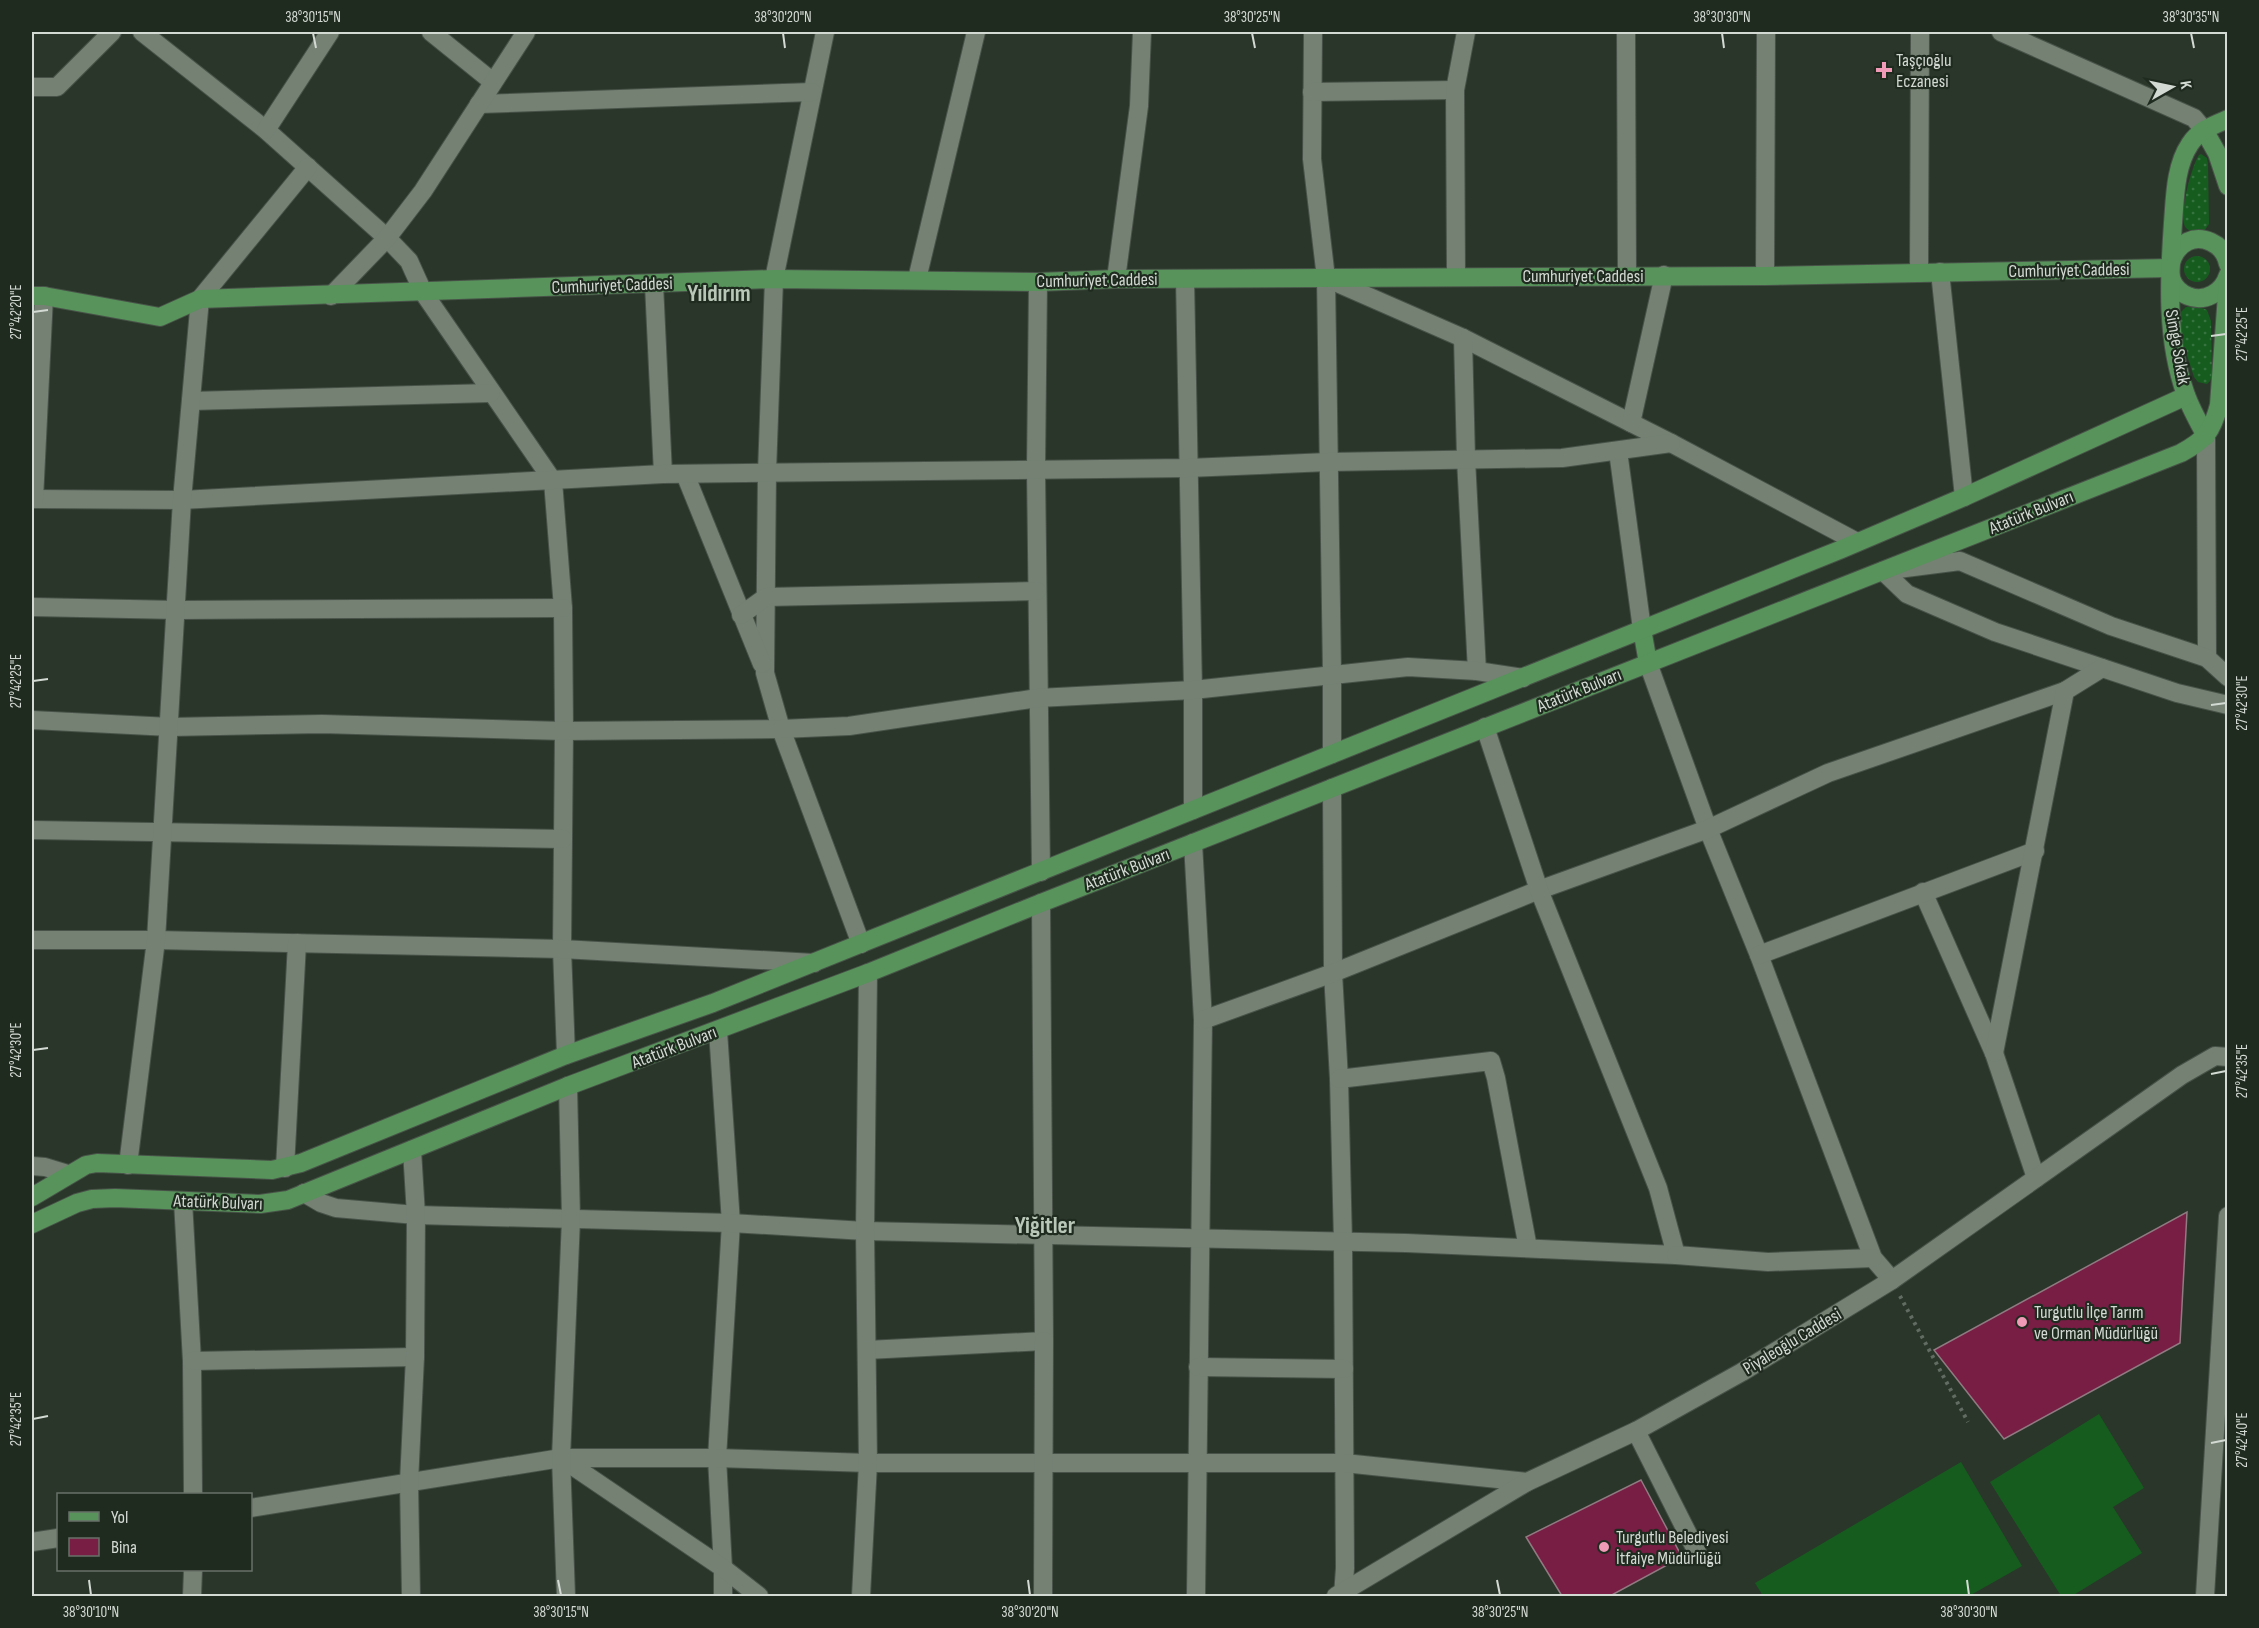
<svg xmlns="http://www.w3.org/2000/svg" width="2259" height="1628" font-family="'Sofia Sans Condensed',sans-serif">
	<style>
		.grass { fill: url(#grass-dots) }
		.pitch { fill: #165c1f }
		.building { fill: #781e45; stroke: #8f7b81; stroke-width: 1.5 }
		.lines { fill: none; stroke-linecap: round; stroke-linejoin: round }
		.minor-casing { stroke: #485248; stroke-width: 20 }
		.major-casing { stroke: #485248; stroke-width: 20 }
		.path { stroke: #626c62; stroke-width: 4; stroke-dasharray: 3 4.5; stroke-linecap: butt }
		.minor { stroke: #748173; stroke-width: 18 }
		.major { stroke: #57935b; stroke-width: 18 }
		.ticks { fill: none; stroke: #d3dad3; stroke-width: 2 }
		.poi-dot { fill: #f09ab7; stroke: #202b20; stroke-width: 2 }
		.labels { text-anchor: middle; stroke-width: 4.5; stroke-linejoin: round; paint-order: stroke }
		.poi-label { font-size: 18px; fill: #d3dad3; stroke: #202b20; text-anchor: start }
		.street-label { font-size: 18px; fill: #d3dad3; stroke: #202b20 }
		.district-label { font-size: 24px; font-weight: bold; fill: #b8c7b8; stroke: #202b20 }
		.neatline { fill: none; stroke: #d3dad3; stroke-width: 2 }
		.ticks-label { font-size: 15px; text-anchor: middle; fill: #d3dad3 }
	</style>
	<defs>
		<pattern id="grass-dots" width="8" height="8" patternUnits="userSpaceOnUse" patternTransform="scale(1.5)"><rect width="8" height="8" fill="#165c1f"/><path d="M2 2h.1M6 6h.1" fill="none" stroke="#37733f" stroke-width="1.8" stroke-linecap="round"/></pattern>
	</defs>
	<rect width="100%" height="100%" fill="#2a362a"/>
	<g class="grass">
		<path d="M2201 154 2207 158 2208 164 2209 224 2204 231C2198 232 2190 232 2186 228 2177 218 2192 165 2199 155Z"/>
		<circle cx="2197" cy="269" r="13"/>
		<path d="M2197 306 2207 310 2211 321 2212 376 2210 381 2207 384 2198 382 2194 377 2179 330V314L2186 307Z"/>
	</g>
	<g class="pitch">
		<path d="M2099 1414 2144 1488 2113 1507 2142 1553 2072 1596H2061L1990 1482Z"/>
		<path d="M1961 1462 2022 1566 1969 1596H1763L1755 1583Z"/>
	</g>
	<g class="building">
		<path d="M2187 1212 2180 1343 2004 1439 1934 1350Z"/>
		<path d="M1641 1480 1682 1557 1610 1596H1562L1526 1537Z"/>
	</g>
	<g class="lines">
		<g class="minor-casing">
			<g id="minor">
				<path d="M142 32 266 130 387 238 409 261 423 292 553 481 563 608 564 731 562 949 566 1055"/>
				<path d="M431 32 493 82"/>
				<path d="M825 32 774 279 767 472 765 673 781 729 861 944"/>
				<path d="M1313 32 1312 159 1326 278 1332 674V754"/>
				<path d="M1626 32 1627 275"/>
				<path d="M2001 32 2194 118 2204 130"/>
				<path d="M32 87H57L112 32"/>
				<path d="M1312 92 1455 90"/>
				<path d="M479 104 812 92"/>
				<path d="M266 130 330 32"/>
				<path d="M1940 272 1964 497"/>
				<path d="M1919 273 1920 32"/>
				<path d="M1765 276 1766 32"/>
				<path d="M1456 277 1455 90 1466 32"/>
				<path d="M1326 278 1463 338 1671 443 1857 542"/>
				<path d="M917 279 976 32"/>
				<path d="M1116 279 1139 106 1142 32"/>
				<path d="M1185 279 1193 690V810"/>
				<path d="M1038 282 1036 470 1041 872"/>
				<path d="M654 284 663 474"/>
				<path d="M331 296 387 238 423 191 526 32"/>
				<path d="M1463 338 1466 459 1477 671"/>
				<path d="M191 401 491 393"/>
				<path d="M1631 423 1664 275"/>
				<path d="M2206 436 2207 658"/>
				<path d="M1618 451 1642 629"/>
				<path d="M685 474 762 664"/>
				<path d="M32 499 182 500 663 474 1188 468 1328 462 1562 458 1671 443"/>
				<path d="M34 499 44 296"/>
				<path d="M1890 570 1960 561 2111 626 2207 658 2228 677"/>
				<path d="M1883 571 1907 594 1995 632 2177 693 2228 705"/>
				<path d="M32 607 177 610 563 608"/>
				<path d="M741 615 766 597 1037 591"/>
				<path d="M1648 663 1708 829 1759 955 1873 1258 1892 1280"/>
				<path d="M32 720 170 727 322 724 564 731 781 729 849 726 1038 698 1193 690 1408 667 1477 671 1523 678"/>
				<path d="M1332 788 1333 973 1339 1079 1343 1242 1345 1568 1343 1596"/>
				<path d="M32 830 563 839"/>
				<path d="M1193 843 1203 1020 1196 1596"/>
				<path d="M1923 892 1994 1053 2036 1178"/>
				<path d="M32 940H156L562 949 814 963"/>
				<path d="M1759 955 2035 851"/>
				<path d="M1203 1020 1333 973 1539 890 1708 829 1828 773 2065 691"/>
				<path d="M718 1031 731 1223 717 1458 723 1568V1596"/>
				<path d="M1994 1053 2065 691 2102 668"/>
				<path d="M1339 1079 1491 1061 1496 1078 1528 1248"/>
				<path d="M128 1165 156 940 182 500 200 299 308 167"/>
				<path d="M32 1166 45 1167 68 1174"/>
				<path d="M285 1168 297 943"/>
				<path d="M304 1193 321 1203 336 1208 416 1215 731 1223 865 1231 1406 1243 1676 1255 1658 1188 1539 890 1485 727"/>
				<path d="M183 1201 192 1361 193 1494"/>
				<path d="M1676 1255 1768 1262 1873 1258"/>
				<path d="M867 1350 1044 1341 1041 903"/>
				<path d="M192 1361 415 1357"/>
				<path d="M1198 1367 1344 1369"/>
				<path d="M1636 1431 1697 1552"/>
				<path d="M561 1458 723 1568 759 1596"/>
				<path d="M250 1508 561 1458H717L868 1463H1344L1527 1482"/>
				<path d="M32 1542 58 1538"/>
				<path d="M192 1596 193 1570"/>
				<path d="M411 1596 409 1482 415 1357 416 1215 412 1150"/>
				<path d="M566 1596 561 1458 571 1219 568 1086"/>
				<path d="M861 1596 868 1463 865 1231 868 973"/>
				<path d="M1043 1596 1044 1341"/>
				<path d="M1336 1596 1527 1482 1636 1431 1742 1372 1892 1280 2182 1075 2215 1056 2228 1057"/>
				<path d="M2205 1596 2228 1216"/>
			</g>
		</g>
		<g class="major-casing">
			<g id="major">
				<path d="M2204 130 2217 153 2228 186"/>
				<path d="M2228 264C2226 254 2220 246 2211 242 2176 226 2152 281 2188 296 2205 303 2223 292 2228 275"/>
				<path d="M32 296H44L160 317 200 299 774 279 1038 282 1116 279 1765 276 2170 268"/>
				<path d="M2206 436C2199 423 2191 409 2186 395 2166 340 2169 280 2173 223 2175 198 2175 166 2190 144 2199 130 2214 125 2228 119"/>
				<path d="M1642 629 1648 663"/>
				<path d="M32 1197 86 1165 97 1163 272 1170 301 1163 566 1055 713 1003 1842 549 1964 497 2186 396"/>
				<path d="M32 1224 77 1203 92 1199 115 1198 260 1204 288 1200 568 1086 868 973 1041 903 2181 453C2205 440 2212 432 2219 405L2228 281"/>
			</g>
		</g>
		<path class="path" d="M1900 1296 1968 1422"/>
		<use href="#minor" class="minor"/>
		<use href="#major" class="major"/>
	</g>
	<path class="ticks" d="M313 33 316 48M783 33 785 48M1252 33 1255 48M1722 33 1724 48M2191 33 2194 48M33 312 48 310M2211 336 2226 334M33 681 48 679M2211 705 2226 703M33 1050 48 1048M2211 1074 2226 1071M33 1419 48 1416M2211 1443 2226 1440M89 1580 91 1595M558 1580 561 1595M1028 1580 1030 1595M1497 1580 1500 1595M1967 1580 1969 1595"/>
	<g class="poi-dot">
		<path d="M1881 61h6v6h6v6h-6v6h-6v-6h-6v-6h6z"/>
		<circle cx="2022" cy="1322" r="6"/>
		<circle cx="1604" cy="1547" r="6"/>
	</g>
	<g class="labels">
		<g class="poi-label">
			<text x="1896" y="66">Taşçıoğlu<tspan x="1896" dy="21">Eczanesi</tspan></text>
			<text x="2034" y="1318">Turgutlu İlçe Tarım<tspan x="2034" dy="21">ve Orman Müdürlüğü</tspan></text>
			<text x="1616" y="1543">Turgutlu Belediyesi<tspan x="1616" dy="21">İtfaiye Müdürlüğü</tspan></text>
		</g>
		<g class="street-label">
			<text transform="translate(2069 270) rotate(-1)" y="6">Cumhuriyet Caddesi</text>
			<text x="1583" y="282">Cumhuriyet Caddesi</text>
			<text transform="translate(1097 280) rotate(-1)" y="6">Cumhuriyet Caddesi</text>
			<text transform="translate(612 285) rotate(-2)" y="6">Cumhuriyet Caddesi</text>
			<text transform="translate(2178 347) rotate(80)" y="6">Simge Sokak</text>
			<text transform="translate(2031 512) rotate(-22)" y="6">Atatürk Bulvarı</text>
			<text transform="translate(1579 690) rotate(-22)" y="6">Atatürk Bulvarı</text>
			<text transform="translate(1127 869) rotate(-21)" y="6">Atatürk Bulvarı</text>
			<text transform="translate(674 1047) rotate(-21)" y="6">Atatürk Bulvarı</text>
			<text transform="translate(218 1202) rotate(2)" y="6">Atatürk Bulvarı</text>
			<text transform="translate(1792 1341) rotate(-31)" y="6">Piyaleoğlu Caddesi</text>
		</g>
		<g class="district-label">
			<text x="719" y="301">Yıldırım</text>
			<text x="1045" y="1233">Yiğitler</text>
		</g>
	</g>
	<rect width="2259" height="1628" fill="none" stroke="#202b20" stroke-width="66"/>
	<rect x="57" y="1493" width="195" height="78" fill="#202b20" stroke="#687168" stroke-width="1.5"/>
	<rect x="69" y="1512" width="30" height="9" fill="#57935b" stroke="#687168" stroke-width="1.5"/>
	<text x="111" y="1523" font-size="18" fill="#d3dad3">Yol</text>
	<rect x="69" y="1538" width="30" height="18" fill="#781e45" stroke="#687168" stroke-width="1.5"/>
	<text x="111" y="1553" font-size="18" fill="#d3dad3">Bina</text>
	<g transform="translate(2172 87) rotate(81)" stroke="#202b20" stroke-width="4.5" paint-order="stroke">
	<path d="M0-4.5L10 22L0 15L-10 22Z" fill="#d3dad3"/>
	<text y="-9" font-size="16" font-weight="bold" text-anchor="middle" fill="#d3dad3">K</text>
	</g>
	<rect x="33" y="33" width="2193" height="1562" class="neatline"/>
	<g class="ticks-label">
		<text x="313" y="22">38°30'15"N</text>
		<text x="783" y="22">38°30'20"N</text>
		<text x="1252" y="22">38°30'25"N</text>
		<text x="1722" y="22">38°30'30"N</text>
		<text x="2191" y="22">38°30'35"N</text>
		<text transform="translate(16 312) rotate(-90)" y="5">27°42'20"E</text>
		<text transform="translate(2242 334) rotate(-90)" y="5">27°42'25"E</text>
		<text transform="translate(16 681) rotate(-90)" y="5">27°42'25"E</text>
		<text transform="translate(2242 703) rotate(-90)" y="5">27°42'30"E</text>
		<text transform="translate(16 1050) rotate(-90)" y="5">27°42'30"E</text>
		<text transform="translate(2242 1071) rotate(-90)" y="5">27°42'35"E</text>
		<text transform="translate(16 1419) rotate(-90)" y="5">27°42'35"E</text>
		<text transform="translate(2242 1440) rotate(-90)" y="5">27°42'40"E</text>
		<text x="91" y="1617">38°30'10"N</text>
		<text x="561" y="1617">38°30'15"N</text>
		<text x="1030" y="1617">38°30'20"N</text>
		<text x="1500" y="1617">38°30'25"N</text>
		<text x="1969" y="1617">38°30'30"N</text>
	</g>
</svg>
